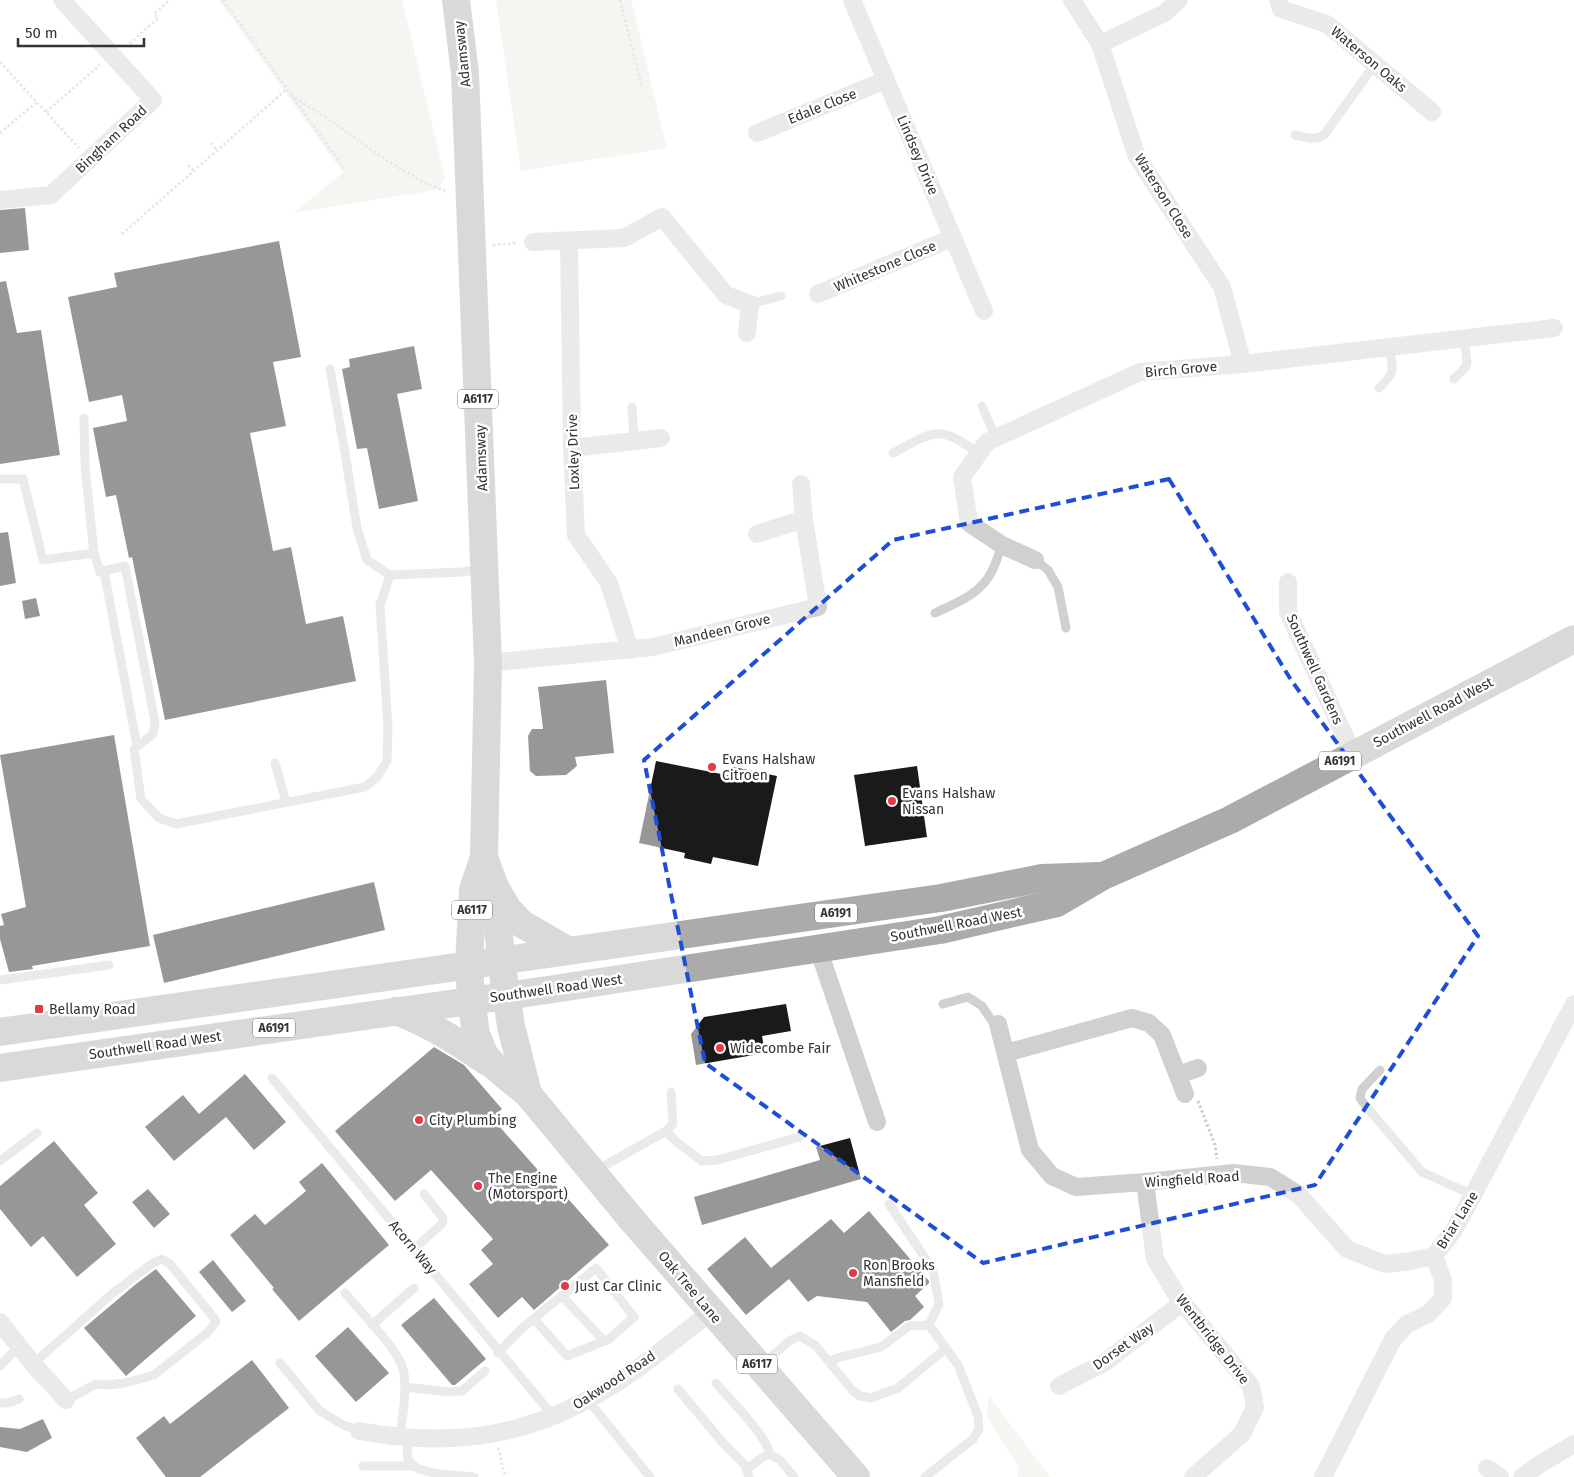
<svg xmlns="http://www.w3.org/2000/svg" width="1574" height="1477" font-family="'Fira Sans',sans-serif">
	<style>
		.green { fill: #e6ecdf }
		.building { fill: #1a1a1a }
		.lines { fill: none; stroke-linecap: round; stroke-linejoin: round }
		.path { stroke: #cdcdcd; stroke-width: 3; stroke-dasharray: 2.5 2.5; stroke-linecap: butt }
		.lane { stroke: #d0d0d0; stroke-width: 9 }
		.street { stroke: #d0d0d0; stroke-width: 18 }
		.primary { stroke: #ababab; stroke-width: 28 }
		.marked { fill: none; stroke: #1d4ed8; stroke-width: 4; stroke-dasharray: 10 6; stroke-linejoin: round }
		.poi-dot { fill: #e63946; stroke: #fff; stroke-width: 2 }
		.labels { text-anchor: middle; stroke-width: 5; stroke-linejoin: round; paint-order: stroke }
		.shield { fill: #fff; stroke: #707070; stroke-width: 1 }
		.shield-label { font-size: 12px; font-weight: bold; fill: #333 }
		.street-label { font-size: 14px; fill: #333; stroke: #fff }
		.poi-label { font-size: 14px; fill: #333; stroke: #fff; text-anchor: start }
	</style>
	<rect width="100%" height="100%" fill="#fff"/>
	<g class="green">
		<path d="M219 0H402L445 178 437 190 293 213 343 173Z"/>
		<path d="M496 0H631L667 148 521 171Z"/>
		<path d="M989 1396 1050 1477H1017L1019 1467 987 1417Z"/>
	</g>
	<g class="building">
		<path d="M25 208 29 250 0 253V210Z"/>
		<path d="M279 241 301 357 273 362 286 426 250 433 273 551 291 547 306 624 343 616 356 681 165 720 132 557 129 558 116 495 106 497 93 428 127 421 122 395 89 402 68 297 117 287 114 273Z"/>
		<path d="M6 281 17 333 41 330 60 455 0 464V282Z"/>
		<path d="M414 346 422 389 397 394 418 501 379 509 367 448 357 449 342 369 350 367 349 359Z"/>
		<path d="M8 532 16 583 0 586V533Z"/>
		<path d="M36 598 40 616 25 619 22 601Z"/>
		<path d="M606 680 614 753 575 757 577 766 566 775 536 776 530 771 528 736 532 729H543L538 687Z"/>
		<path d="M114 735 150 946 32 966 33 969 9 972 0 939V926L4 925 1 914 26 907 0 755Z"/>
		<path d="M656 761 731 776 733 767 777 776 758 866 713 857 711 864 684 858 685 853 639 843Z"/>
		<path d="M917 766 927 837 865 846 854 775Z"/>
		<path d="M374 882 385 930 164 983 153 935Z"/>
		<path d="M786 1004 791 1031 762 1036 765 1053 696 1065 691 1034 704 1017Z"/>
		<path d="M434 1047 464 1065 502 1109 492 1118 552 1186 555 1184 609 1245 534 1310 522 1297 498 1318 469 1284 493 1264 481 1250 493 1239 431 1170 395 1201 335 1131Z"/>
		<path d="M245 1074 286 1122 254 1150 226 1117 174 1161 145 1127 183 1095 199 1114Z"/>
		<path d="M850 1138 861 1179 702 1225 694 1197 820 1160 816 1147Z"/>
		<path d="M54 1141 98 1193 84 1205 116 1244 77 1277 43 1236 31 1247 0 1209V1186Z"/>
		<path d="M322 1163 389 1245 299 1321 272 1289 274 1288 230 1235 255 1214 265 1225 306 1191 299 1182Z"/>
		<path d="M148 1189 170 1214 154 1228 132 1202Z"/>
		<path d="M869 1211 929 1281V1283L915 1296 924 1307 910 1320 905 1321 891 1332 867 1302 817 1296 808 1302 789 1279 746 1315 707 1269 745 1237 771 1268 831 1219 844 1233Z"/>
		<path d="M213 1260 246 1301 232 1312 199 1272Z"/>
		<path d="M156 1269 196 1316 126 1376 84 1328 136 1284Z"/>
		<path d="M434 1298 486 1359 455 1385H452L401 1325Z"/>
		<path d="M348 1327 389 1373 356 1402 315 1356Z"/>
		<path d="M252 1360 289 1408 200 1477H166L136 1438 164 1416 170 1424Z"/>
		<path d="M43 1419 52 1438 27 1452 0 1447V1427L20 1429Z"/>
	</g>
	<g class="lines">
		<g class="path">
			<path d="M223 0 344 168"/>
			<path d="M620 0 642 88"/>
			<path d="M126 47 158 18 154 14 170 0"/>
			<path d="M0 62 79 148"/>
			<path d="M291 95 343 129 384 159 427 184 448 192"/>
			<path d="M46 112 100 65"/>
			<path d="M0 133 37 102"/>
			<path d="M211 143 217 150"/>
			<path d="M188 165 194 171"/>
			<path d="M122 234 287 89"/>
			<path d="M493 245 517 243"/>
			<path d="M1198 1101 1215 1145 1217 1159"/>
			<path d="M498 1448C502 1457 501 1470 507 1477"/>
		</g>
		<g class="lane">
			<path d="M1295 135C1305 137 1315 141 1324 135L1375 64"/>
			<path d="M750 304 781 296"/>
			<path d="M330 369 344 447 357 528 367 560 390 575 462 572 482 569"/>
			<path d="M1454 379 1466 367 1467 361 1464 338"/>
			<path d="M1379 388C1396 372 1394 369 1388 347"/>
			<path d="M982 406 996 438"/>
			<path d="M632 407 634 441"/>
			<path d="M893 453C906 447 921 435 936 434 950 432 967 446 979 453"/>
			<path d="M0 479H23L43 560 94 553 85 466 84 418"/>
			<path d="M94 553 100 572 125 566 155 722 153 734 134 749 141 799 159 818 176 824 365 787 378 776 387 761 388 727 380 605 390 575"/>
			<path d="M1035 560 1048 570 1058 587 1066 628"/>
			<path d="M104 571 137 746"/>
			<path d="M935 613C956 603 981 594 992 571 996 563 999 554 1002 545"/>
			<path d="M275 763 286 802"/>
			<path d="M0 980 109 965"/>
			<path d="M943 1004 968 997 982 1006 992 1021 998 1024"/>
			<path d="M1380 1070 1362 1089 1360 1098 1365 1105 1422 1172 1473 1195"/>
			<path d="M272 1078 554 1417"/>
			<path d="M666 1131 678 1143 702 1161 717 1160 800 1137"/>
			<path d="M0 1161 37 1133"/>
			<path d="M595 1171 666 1131 673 1124 671 1092"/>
			<path d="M889 1204 933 1270 939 1304 929 1325 958 1365 978 1416 979 1429 973 1439 925 1477"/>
			<path d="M414 1249 442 1224 443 1218 424 1194"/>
			<path d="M345 1293C359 1310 398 1349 403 1369 408 1390 402 1416 400 1438"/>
			<path d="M562 1296 604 1341"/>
			<path d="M372 1325 414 1288"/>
			<path d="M498 1353 521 1329 596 1268 634 1317 609 1339 567 1356 534 1319"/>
			<path d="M830 1362 837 1358 881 1347 909 1326 929 1325"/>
			<path d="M280 1363 319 1410 343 1425 359 1431"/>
			<path d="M33 1364 113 1293 153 1263 162 1259 170 1264 214 1318 216 1322 207 1333 154 1375 125 1383 108 1385 96 1384 66 1400"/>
			<path d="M762 1365 789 1341 800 1336 816 1346 853 1391 860 1396 871 1398 898 1388 945 1349"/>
			<path d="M0 1366 19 1346"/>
			<path d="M716 1383C730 1400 766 1435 770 1454"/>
			<path d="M405 1387 449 1392 462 1391 485 1371"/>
			<path d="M678 1389 723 1443 745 1465 749 1477"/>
			<path d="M588 1400 650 1477"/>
			<path d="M0 1403H8L19 1399"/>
			<path d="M409 1438C408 1444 406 1453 408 1458 413 1476 459 1475 474 1477"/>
			<path d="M363 1466H413"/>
			<path d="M747 1470 761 1458 770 1454 780 1460 794 1477"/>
		</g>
		<g class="street">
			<path d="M852 0 984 311"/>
			<path d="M1072 0 1100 44 1137 157 1222 287 1243 364"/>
			<path d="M1278 0 1281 9 1327 24 1432 112"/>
			<path d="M1100 44 1165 13 1179 0"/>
			<path d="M757 133 886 80"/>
			<path d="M0 200 51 195 153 100 62 0"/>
			<path d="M533 242 624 238 662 217 726 295 750 304 747 333"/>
			<path d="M569 242 572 448 576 535 609 583 630 650"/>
			<path d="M818 294 952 238"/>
			<path d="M572 448 661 438"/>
			<path d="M801 484 804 519"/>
			<path d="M1035 560 1002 545 969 523 962 477 987 442 1140 372 1243 364 1554 328"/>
			<path d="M1288 582V612L1353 754"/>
			<path d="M488 663 653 647 818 607 804 519 757 534"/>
			<path d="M818 948 877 1122"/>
			<path d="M998 1024 1030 1150 1052 1176 1076 1187 1145 1182 1234 1173 1270 1177 1299 1195 1347 1249 1385 1264 1411 1261 1434 1256"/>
			<path d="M1006 1053 1132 1018 1149 1023 1162 1035 1185 1094"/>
			<path d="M1178 1075 1198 1068"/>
			<path d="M1145 1182 1155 1259 1178 1297 1251 1386 1255 1407 1242 1434 1193 1477"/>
			<path d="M0 1322 33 1364 66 1400"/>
			<path d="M1059 1386 1104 1363 1183 1302"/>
			<path d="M359 1431C439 1446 514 1440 587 1400 632 1377 671 1342 711 1312"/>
			<path d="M1487 1468 1500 1477"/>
			<path d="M1323 1477 1393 1339 1407 1324 1428 1314 1443 1298V1280L1434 1256 1454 1230 1473 1195 1574 1004"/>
			<path d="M1522 1477 1540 1464 1574 1444"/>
		</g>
		<g class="primary">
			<path d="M456 0 465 73 488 663 484 857 473 890 469 965 471 1000 476 1034 484 1054 496 1068 528 1094 633 1221 856 1477"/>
			<path d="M484 857 495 887 501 960 511 1026 528 1094"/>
			<path d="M495 887 508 909 522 924 569 951"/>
			<path d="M396 1011C432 1025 458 1042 489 1063"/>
			<path d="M0 1032 941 898 1042 878 1099 876"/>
			<path d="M0 1068 547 990 940 930 1057 903 1103 876 1230 820 1574 639"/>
		</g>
	</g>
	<path d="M0 0H1574V1477H0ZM1169 479 1291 680 1478 936 1315 1185 983 1263 705 1063 644 760 893 540Z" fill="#fff" fill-opacity=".55" fill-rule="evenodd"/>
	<path class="marked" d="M1169 479 1291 680 1478 936 1315 1185 983 1263 705 1063 644 760 893 540Z"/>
	<g class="poi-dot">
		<circle cx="712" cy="767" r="5"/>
		<circle cx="892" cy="801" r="5"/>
		<rect x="34" y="1004" width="10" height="10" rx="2.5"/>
		<circle cx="720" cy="1048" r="5"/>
		<circle cx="419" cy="1120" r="5"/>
		<circle cx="478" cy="1186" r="5"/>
		<circle cx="853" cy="1273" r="5"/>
		<circle cx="565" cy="1286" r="5"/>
	</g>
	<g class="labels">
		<g class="shield">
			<rect x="458" y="389.5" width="40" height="19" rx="4"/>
			<rect x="1319" y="751.5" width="42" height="19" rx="4"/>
			<rect x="452" y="900.5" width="40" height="19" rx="4"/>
			<rect x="815" y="903.5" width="42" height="19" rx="4"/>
			<rect x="253" y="1018.5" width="42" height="19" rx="4"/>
			<rect x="737" y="1354.5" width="40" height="19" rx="4"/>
		</g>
		<g class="shield-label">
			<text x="478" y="403">A6117</text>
			<text x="1340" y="765">A6191</text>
			<text x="472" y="914">A6117</text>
			<text x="836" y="917">A6191</text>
			<text x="274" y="1032">A6191</text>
			<text x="757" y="1368">A6117</text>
		</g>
		<g class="street-label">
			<text transform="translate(462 54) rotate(-96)" y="5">Adamsway</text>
			<text transform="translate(1369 59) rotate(40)" y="5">Waterson Oaks</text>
			<text transform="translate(822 106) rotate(-22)" y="5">Edale Close</text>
			<text transform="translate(111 139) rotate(-43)" y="5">Bingham Road</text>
			<text transform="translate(918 155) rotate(67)" y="5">Lindsey Drive</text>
			<text transform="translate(1164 196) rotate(58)" y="5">Waterson Close</text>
			<text transform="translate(885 266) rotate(-23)" y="5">Whitestone Close</text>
			<text transform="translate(1181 369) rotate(-5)" y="5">Birch Grove</text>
			<text transform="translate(573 452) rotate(-92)" y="5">Loxley Drive</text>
			<text transform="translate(481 458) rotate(-92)" y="5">Adamsway</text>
			<text transform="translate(722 630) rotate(-14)" y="5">Mandeen Grove</text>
			<text transform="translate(1315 669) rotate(66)" y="5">Southwell Gardens</text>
			<text transform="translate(1433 712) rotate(-28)" y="5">Southwell Road West</text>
			<text transform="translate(956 924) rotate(-11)" y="5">Southwell Road West</text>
			<text transform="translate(556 988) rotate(-8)" y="5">Southwell Road West</text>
			<text transform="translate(155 1045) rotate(-8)" y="5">Southwell Road West</text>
			<text transform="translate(1192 1179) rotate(-4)" y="5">Wingfield Road</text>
			<text transform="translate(1457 1220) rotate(-58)" y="5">Briar Lane</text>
			<text transform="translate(413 1247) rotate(50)" y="5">Acorn Way</text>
			<text transform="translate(690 1287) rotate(50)" y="5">Oak Tree Lane</text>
			<text transform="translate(1213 1339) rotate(52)" y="5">Wentbridge Drive</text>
			<text transform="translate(1123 1346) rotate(-35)" y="5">Dorset Way</text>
			<text transform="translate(614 1380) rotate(-33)" y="5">Oakwood Road</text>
		</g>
		<g class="poi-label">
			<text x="722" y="764">Evans Halshaw<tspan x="722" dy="16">Citroen</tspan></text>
			<text x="902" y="798">Evans Halshaw<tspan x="902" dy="16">Nissan</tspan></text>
			<text x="49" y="1014">Bellamy Road</text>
			<text x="730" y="1053">Widecombe Fair</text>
			<text x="429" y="1125">City Plumbing</text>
			<text x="488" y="1183">The Engine<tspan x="488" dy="16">(Motorsport)</tspan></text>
			<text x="863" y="1270">Ron Brooks<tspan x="863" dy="16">Mansfield</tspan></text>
			<text x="575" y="1291">Just Car Clinic</text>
		</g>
	</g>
	<path d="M18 38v8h126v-8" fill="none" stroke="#333333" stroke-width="2.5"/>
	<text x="25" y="38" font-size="15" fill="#333333" stroke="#ffffff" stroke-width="4" paint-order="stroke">50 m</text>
</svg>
